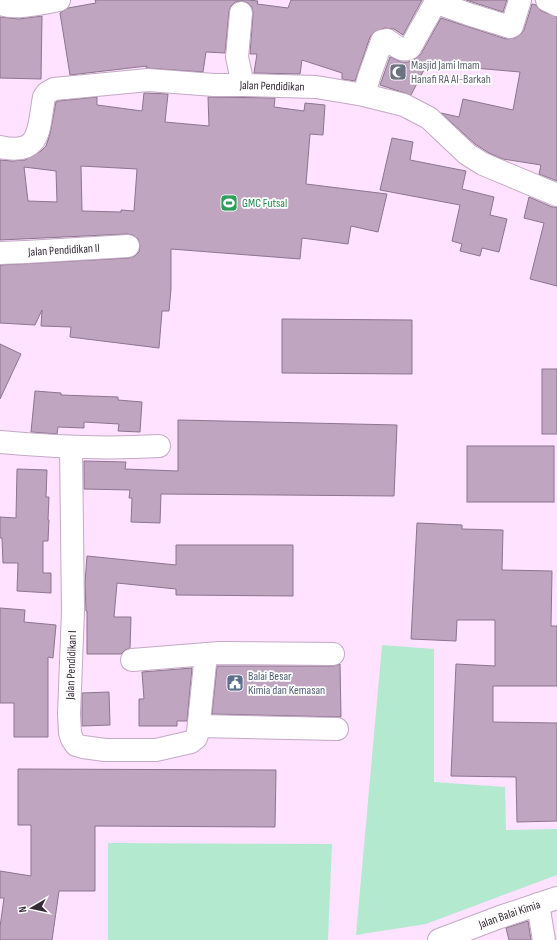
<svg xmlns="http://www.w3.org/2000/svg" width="557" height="940" font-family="'Sofia Sans Condensed',sans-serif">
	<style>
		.green { fill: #b3e9cf }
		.building { fill: #bfa5c0; stroke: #8d758e; fill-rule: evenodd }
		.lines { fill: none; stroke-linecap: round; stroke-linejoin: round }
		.minor-casing { stroke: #c3a9c4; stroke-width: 24 }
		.minor { stroke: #fff; stroke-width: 22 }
		.labels { text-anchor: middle; stroke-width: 3.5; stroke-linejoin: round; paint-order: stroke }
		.worship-label { font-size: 12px; fill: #5b616d; stroke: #fff; text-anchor: start }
		.street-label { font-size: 12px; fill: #352b36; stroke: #fff }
		.leisure-label { font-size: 12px; fill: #27864d; stroke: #fff; text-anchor: start }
		.service-label { font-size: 12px; fill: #4e5e75; stroke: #fff; text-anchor: start }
	</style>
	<rect width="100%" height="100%" fill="#fee2ff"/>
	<g class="green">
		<path d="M382 645 434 649V782L505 787 506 830 557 829V875L426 924 356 935Z"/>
		<path d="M108 843 332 844 328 940H108Z"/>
	</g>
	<g class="building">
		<path d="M95 0H248L258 1 257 4 288 8 291 0H422L403 35 394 29 385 28 374 32 370 37 355 81 342 79V73L302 60 300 74 254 73 257 54H250L253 14 252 7 248 3 242 1 235 2 231 6 229 11 225 53 206 52 203 72 146 68 147 66 70 75 60 13 68 8 96 3Z"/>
		<path d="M466 0H507L503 12Z"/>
		<path d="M532 4 536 5 541 11 557 17V181L539 174 541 165 503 159 489 153 475 144 441 113 459 117 463 99 513 110 520 72 463 67 428 62 411 95 380 85 390 57 401 62H408L415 59 421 54 441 18 506 39 515 38 521 34 524 30Z"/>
		<path d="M42 16 41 79 0 78V17L19 19Z"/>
		<path d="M144 93 168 94 165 122 209 126 208 97 275 98 274 107 304 111 305 103 325 105 323 135 310 134 306 184 387 194 378 232 351 226 348 244 302 238 300 259 171 249V289L169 311H162L159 348 70 337 71 327 41 326 42 310 35 325 0 323V265L129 258 135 256 139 252 140 246 138 239 133 235 127 234 0 240V160L12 161 25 160 41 151 46 146 50 134 56 102 58 101 97 97V105L142 111ZM81 166 137 169 134 211 121 210V212L82 211ZM24 167 56 171 57 202 28 201Z"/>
		<path d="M392 138 413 142 410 160 466 171 462 189 494 197 490 215 507 219 499 252 482 248 480 256 460 251 462 244 452 241 460 205 380 190Z"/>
		<path d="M529 197 552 207H557V286L530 279 544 223 524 218Z"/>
		<path d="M282 319 412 320V374L282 373Z"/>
		<path d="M0 344 21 354 0 399Z"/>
		<rect x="542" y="369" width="15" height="65"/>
		<path d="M35 391 61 393V395L118 397V400L142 402 140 432 118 431 119 424 84 422V428L58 427 57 434 31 432Z"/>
		<path d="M178 420 397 425 394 496 161 494 160 523 131 522 132 498H129L130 490 84 489V461L126 462 125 469 178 471Z"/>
		<rect x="467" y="446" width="87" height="56"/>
		<path d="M17 469 47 470 46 497H49L48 520H49L48 541H43V573H51V593L17 591 18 563H3L2 538H0V517L16 518Z"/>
		<path d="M417 523 462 525V529L503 530 502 570 552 571 551 626H557V686H493V722L557 723V821L517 822 516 777 451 776 456 664 495 666V620H457L456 641 411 639Z"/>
		<path d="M176 545H293V596L176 595V589L117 583 114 617H131L130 648 125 650 121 654H87V611H86L85 583 87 556 176 565Z"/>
		<path d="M0 608 25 610 24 622 56 625 53 658 48 657V737H14V703H0Z"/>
		<path d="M340 664 341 717 212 714 217 666H333Z"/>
		<path d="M192 668 187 721H177V726H139V699H144L142 672Z"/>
		<path d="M109 692 110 725 82 726V693Z"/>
		<path d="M18 769 276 770 275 827 95 826V891H59L52 940H0V927L4 898H0V871L31 876V825H18Z"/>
		<path d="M528 921 531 940H509L506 928Z"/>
	</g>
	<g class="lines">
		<g class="minor-casing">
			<g id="minor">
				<path d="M547 0 557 5"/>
				<path d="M0 3C8 11 48 2 59 0"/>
				<path d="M241 13 237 57 243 85"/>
				<path d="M364 95 369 77 382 41 387 40C394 44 402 53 410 48L434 5 440 4 468 14 510 27 512 26 520 0"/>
				<path id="s1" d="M0 147C42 156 38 129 44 97L47 93 54 89 148 80 214 85H243L316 87 364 95 404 105 429 118 467 154 483 164 557 195"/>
				<path id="s2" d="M0 253 26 252 128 246"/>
				<path d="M0 442C53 447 106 449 159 446"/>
				<path d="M71 447 73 611 69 714 70 733 72 739 76 745 83 747 105 750H156L191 742 196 738 198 732 206 654"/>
				<path d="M132 660 220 653 333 654"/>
				<path d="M199 726 337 729"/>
				<path d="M538 904 544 940"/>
				<path id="s3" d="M439 940 500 917 557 898"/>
			</g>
		</g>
		<use href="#minor" class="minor"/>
	</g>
	<defs>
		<g id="mosque-square" transform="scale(0.9)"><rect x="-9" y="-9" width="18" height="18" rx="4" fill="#6b7280" stroke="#fff"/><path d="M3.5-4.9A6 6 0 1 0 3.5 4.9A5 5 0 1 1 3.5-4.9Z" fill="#fff"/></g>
		<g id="stadium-square" transform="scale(0.9)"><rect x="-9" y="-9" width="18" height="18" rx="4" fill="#2e9e5b" stroke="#fff"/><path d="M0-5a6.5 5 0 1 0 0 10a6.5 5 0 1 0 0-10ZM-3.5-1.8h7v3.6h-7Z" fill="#fff"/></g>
		<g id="civic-square" transform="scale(0.9)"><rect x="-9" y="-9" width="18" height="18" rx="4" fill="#5c6f8a" stroke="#fff"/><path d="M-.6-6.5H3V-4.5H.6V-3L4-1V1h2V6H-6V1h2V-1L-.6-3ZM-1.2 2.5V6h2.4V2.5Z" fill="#fff"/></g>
	</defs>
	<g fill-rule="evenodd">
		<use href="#mosque-square" x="398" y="72"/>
		<use href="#stadium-square" x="229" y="203"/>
		<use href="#civic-square" x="235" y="683"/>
	</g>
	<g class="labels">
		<g class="worship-label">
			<text x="411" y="69">Masjid Jami Imam<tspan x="411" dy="14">Hanafi RA Al-Barkah</tspan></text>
		</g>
		<g class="street-label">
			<text dy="4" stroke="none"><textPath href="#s1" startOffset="313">Jalan Pendidikan</textPath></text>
			<text dy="4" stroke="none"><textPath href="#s2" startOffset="64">Jalan Pendidikan II</textPath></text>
			<text transform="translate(71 665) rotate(-88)" y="4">Jalan Pendidikan I</text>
			<text dy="4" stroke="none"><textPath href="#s3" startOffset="75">Jalan Balai Kimia</textPath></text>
		</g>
		<g class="leisure-label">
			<text x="242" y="207">GMC Futsal</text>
		</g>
		<g class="service-label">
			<text x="248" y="680">Balai Besar<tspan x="248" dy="14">Kimia dan Kemasan</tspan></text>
		</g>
	</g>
	<g transform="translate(32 908) rotate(261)" stroke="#ffffff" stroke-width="3" paint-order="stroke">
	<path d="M0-3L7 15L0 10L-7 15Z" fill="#352b36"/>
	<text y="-6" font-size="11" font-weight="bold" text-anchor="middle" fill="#352b36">N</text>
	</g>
</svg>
